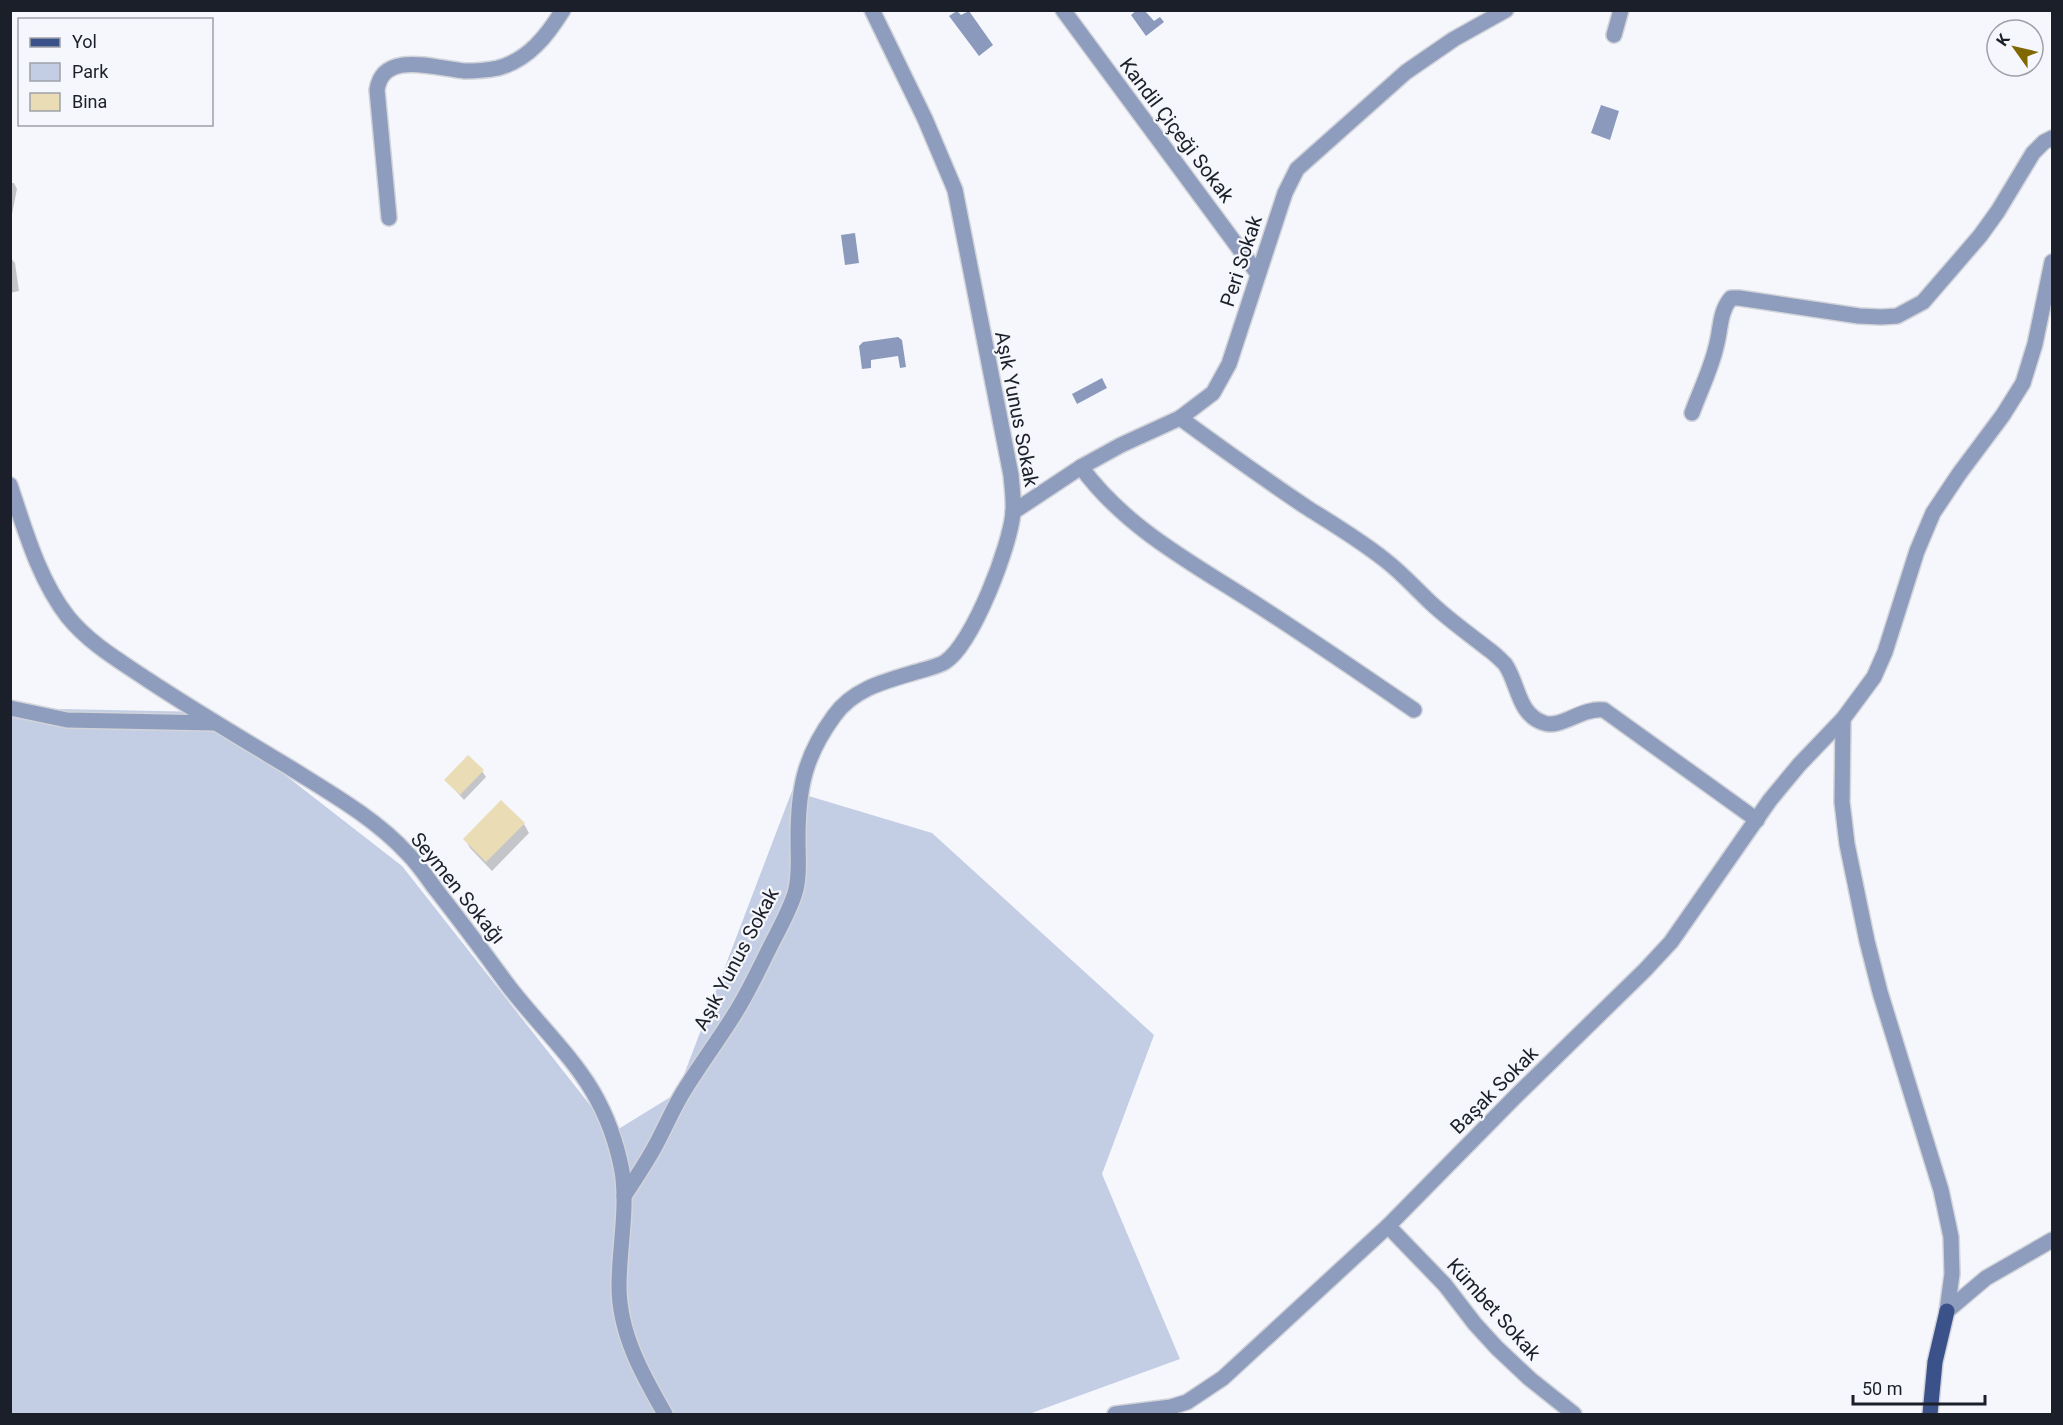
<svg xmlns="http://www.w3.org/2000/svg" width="2063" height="1425" font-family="Roboto,sans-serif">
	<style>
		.green { fill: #c3cde4 }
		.water { fill: #8b9abc }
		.shadow { fill: #0003 }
		.building { fill: #eadcb5 }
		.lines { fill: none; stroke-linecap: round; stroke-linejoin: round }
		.minor-casing { stroke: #d2d4da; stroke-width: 18 }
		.major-casing { stroke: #d2d4da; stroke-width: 18 }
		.minor { stroke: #8e9dbd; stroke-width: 15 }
		.major { stroke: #3b5189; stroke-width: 15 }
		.labels { text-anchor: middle; stroke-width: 4.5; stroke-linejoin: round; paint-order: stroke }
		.street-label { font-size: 20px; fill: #1b1f29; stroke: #f5f7fc }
	</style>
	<rect width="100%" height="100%" fill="#f5f7fc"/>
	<path class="green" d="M11 708 204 712 402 866 612 1133 677 1093 792 791 932 833 1154 1035 1102 1174 1180 1359 1029 1414H11Z"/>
	<g class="water">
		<path d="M1137 10 1145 11 1154 21 1160 17 1164 22 1146 36 1131 15Z"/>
		<path d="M957 11 961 15 969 11 993 45 979 56 949 16Z"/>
		<path d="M1601 105 1619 111 1610 140 1591 133Z"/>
		<path d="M855 233 859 263 845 265 841 235Z"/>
		<path d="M898 337 902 340 906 367 900 368 898 356 871 360V368L862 369 859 346 863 342Z"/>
		<path d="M1102 378 1107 388 1077 404 1072 394Z"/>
	</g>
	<g class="shadow">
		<path d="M10 183H14L17 189 12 214 10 215Z"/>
		<path d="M10 257 15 263 19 291 10 293Z"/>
		<path d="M482 771 486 777 464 800 446 780Z"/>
		<path d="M524 824 529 833 492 871 470 848 465 839Z"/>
	</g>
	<g class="building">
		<path d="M468 755 484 770 460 795 444 780Z"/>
		<path d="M501 800 525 823 486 862 463 839Z"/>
	</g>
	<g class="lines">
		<g class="minor-casing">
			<g id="minor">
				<path d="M1063 10 1258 274"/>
				<path d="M1614 35 1621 10"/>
				<path d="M389 218 377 90C383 49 437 69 465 71 476 71 488 70 498 68 528 60 547 36 563 10"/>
				<path d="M1692 413C1700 391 1711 369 1716 347 1721 330 1719 312 1731 298H1739L1859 316 1881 317 1897 316 1923 302 1980 236 1998 211 2033 153 2044 142 2052 138"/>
				<path d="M1180 418C1221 448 1263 478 1306 507 1333 524 1360 540 1385 560 1402 573 1416 589 1431 603 1449 620 1469 634 1488 649 1494 653 1500 659 1505 664 1519 684 1517 714 1544 723 1561 729 1582 707 1604 710L1757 820"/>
				<path d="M1081 467C1127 530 1196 565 1259 606 1312 640 1363 675 1414 710"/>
				<path d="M10 485C25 530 39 580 68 617 90 644 120 661 148 680 195 711 244 740 292 769 332 794 376 819 408 854 418 864 426 876 434 887 459 919 483 951 507 984 534 1020 570 1053 593 1092 607 1116 617 1145 622 1171 628 1209 619 1248 619 1286 619 1333 642 1374 665 1414"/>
				<path d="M1013 512 1081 467 1121 445 1180 418 1213 393 1229 364 1285 193 1297 169 1406 72 1454 39 1506 10"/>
				<path d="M10 708 67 720 214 723"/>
				<path d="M1843 719 1842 802 1847 844 1867 941 1880 992 1941 1190 1951 1237 1952 1274 1947 1311"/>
				<path d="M624 1196C634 1181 644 1166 653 1150 665 1129 673 1107 687 1086 702 1062 719 1039 734 1015 748 993 759 969 770 947 779 929 789 912 795 893 800 876 798 856 798 839 798 789 804 757 834 716 853 689 885 681 916 672 925 669 937 667 945 662 973 644 1011 544 1013 512 1014 500 1012 487 1011 475L955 190 925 119 872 10"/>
				<path d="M1388 1226 1445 1285 1475 1324 1497 1348 1530 1379 1574 1414"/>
				<path d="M1947 1311 1986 1278 2052 1240"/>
				<path d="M1115 1414 1171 1407 1187 1402 1223 1378 1388 1226 1516 1096 1645 970 1671 942 1770 800 1799 765 1843 719 1874 677 1885 652 1917 551 1933 513 1959 474 2003 415 2023 383 2035 344 2052 262"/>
			</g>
		</g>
		<g class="major-casing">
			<path id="major" d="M1930 1414 1935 1362 1947 1311"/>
		</g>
		<use href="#minor" class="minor"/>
		<use href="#major" class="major"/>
	</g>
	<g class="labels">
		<g class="street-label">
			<text transform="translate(1177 130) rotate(53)" y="7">Kandil Çiçeği Sokak</text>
			<text transform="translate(1241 261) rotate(-72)" y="7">Peri Sokak</text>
			<text transform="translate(1017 409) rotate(79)" y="7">Aşık Yunus Sokak</text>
			<text transform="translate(458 888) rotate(51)" y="7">Seymen Sokağı</text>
			<text transform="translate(736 959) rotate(-62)" y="7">Aşık Yunus Sokak</text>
			<text transform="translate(1494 1090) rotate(-45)" y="7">Başak Sokak</text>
			<text transform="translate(1494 1309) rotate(48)" y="7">Kümbet Sokak</text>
		</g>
	</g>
	<rect width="2063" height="1425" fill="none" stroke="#1b1f29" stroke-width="24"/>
	<rect x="18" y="18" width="195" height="108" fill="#f5f7fc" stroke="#9ea1a8" stroke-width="1.5"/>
	<rect x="30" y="38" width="30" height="9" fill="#3b5189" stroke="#9ea1a8" stroke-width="1.5"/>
	<text x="72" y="48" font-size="18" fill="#1b1f29">Yol</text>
	<rect x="30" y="63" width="30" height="18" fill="#c3cde4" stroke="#9ea1a8" stroke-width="1.5"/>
	<text x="72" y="78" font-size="18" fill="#1b1f29">Park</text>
	<rect x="30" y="93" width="30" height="18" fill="#eadcb5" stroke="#9ea1a8" stroke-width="1.5"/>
	<text x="72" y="108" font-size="18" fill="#1b1f29">Bina</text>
	<g transform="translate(2015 48) rotate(304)"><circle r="28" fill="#f5f7fc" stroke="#9ea1a8" stroke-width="1.5"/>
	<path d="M0-4.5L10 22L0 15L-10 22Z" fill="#816700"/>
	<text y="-9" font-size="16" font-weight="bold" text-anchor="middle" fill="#1b1f29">K</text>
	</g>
	<path d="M1853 1395v9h132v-9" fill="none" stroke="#1b1f29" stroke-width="3"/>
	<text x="1862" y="1395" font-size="18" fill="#1b1f29" stroke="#f5f7fc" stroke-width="4.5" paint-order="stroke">50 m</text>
</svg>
